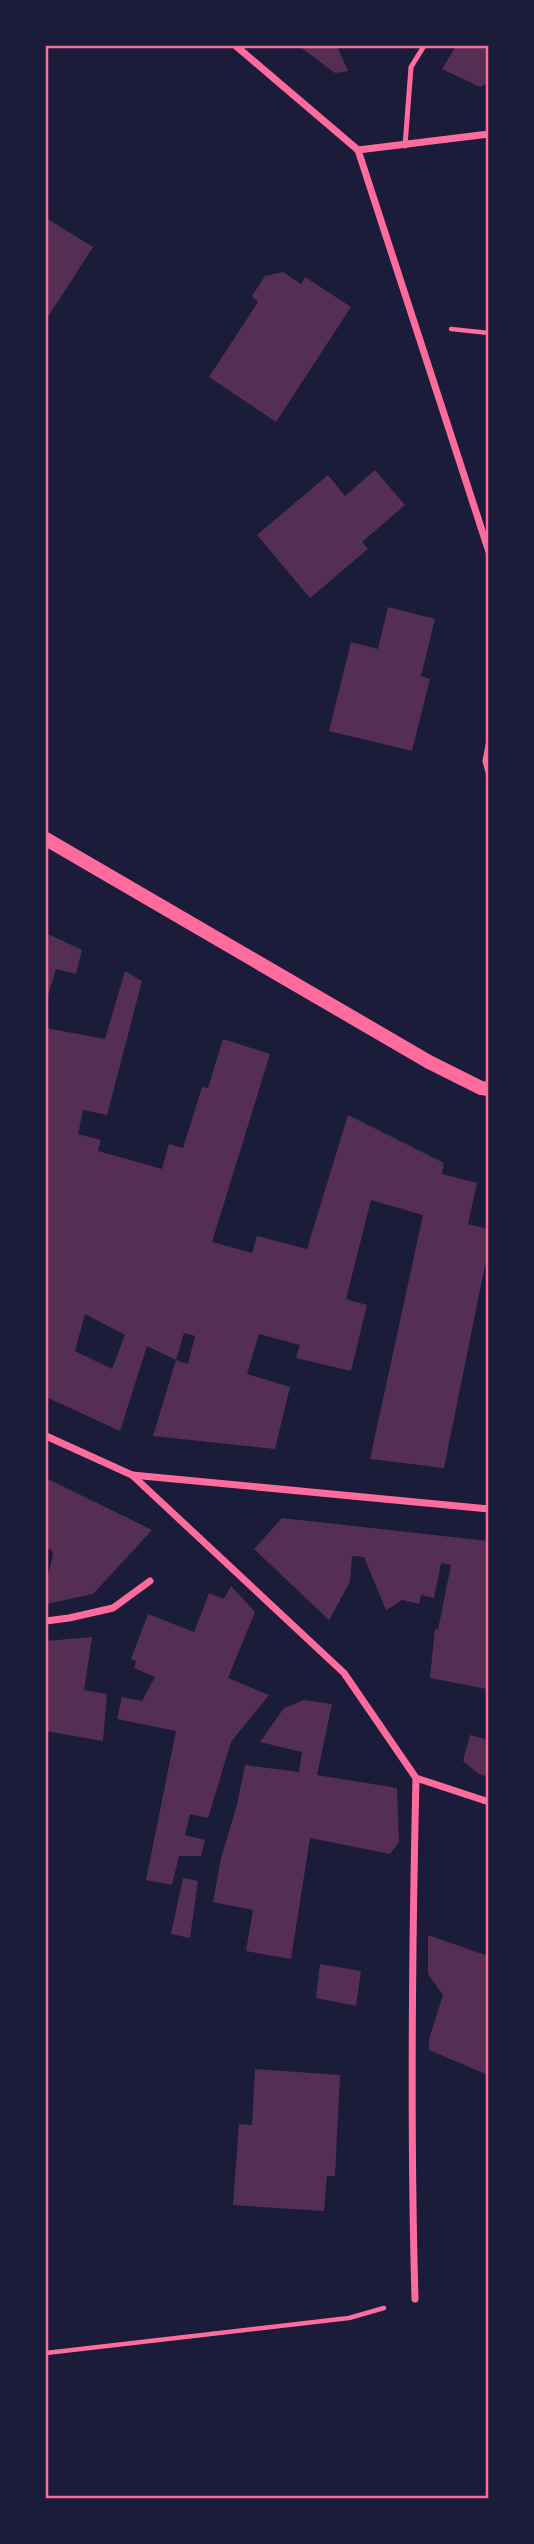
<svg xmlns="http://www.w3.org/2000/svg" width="534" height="2544" font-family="'Work Sans',sans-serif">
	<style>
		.building { fill: #542f53; fill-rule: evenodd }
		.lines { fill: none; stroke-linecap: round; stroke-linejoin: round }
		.path { stroke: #ff6b9d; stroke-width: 4.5 }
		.service { stroke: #ff6b9d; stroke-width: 5 }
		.minor { stroke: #ff6b9d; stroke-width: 7 }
		.secondary { stroke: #ff6b9d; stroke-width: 14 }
		.neatline { fill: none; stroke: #ff6b9d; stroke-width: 2.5 }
	</style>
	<rect width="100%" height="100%" fill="#1b1b3a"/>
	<g class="building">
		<path d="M299 46H337L348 71 335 73Z"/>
		<path d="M456 46H488V83L480 87 442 69Z"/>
		<path d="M46 218 93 247 46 320Z"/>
		<path d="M283 272 301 284 305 277 351 307 276 422 209 377 258 302 252 296 265 276Z"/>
		<path d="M375 470 405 505 362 542 368 549 310 598 257 535 328 475 345 496Z"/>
		<path d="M388 607 435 619 421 676 430 679 412 751 329 731 351 642 378 649Z"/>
		<path d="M46 933 82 950 76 974 56 969 47 999Z"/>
		<path d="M125 971 142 981 107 1115 83 1110 78 1134 101 1140 98 1151 162 1169 169 1144 183 1148 202 1087 208 1088 223 1039 270 1054 212 1242 252 1253 257 1236 307 1249 348 1115 444 1163 442 1174 477 1183 468 1224 488 1229V1265H485L444 1468 370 1459 423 1215 371 1200 346 1299 367 1305 351 1371 296 1358 300 1345 259 1334 247 1374 290 1387 275 1449 153 1436 176 1360 188 1364 195 1336 184 1333 176 1360 147 1346 120 1431 46 1397V1028L105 1039ZM85 1314 125 1335 112 1369 75 1351Z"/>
		<path d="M46 1478 152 1530 93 1594 46 1604V1575H48L53 1555 52 1551 46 1547Z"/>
		<path d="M282 1518 488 1541 487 1689 430 1678 435 1629 438 1630 451 1565 441 1563 434 1598 421 1595 419 1604 402 1600 386 1610 364 1557 352 1556 350 1582 329 1620 254 1549Z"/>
		<path d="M231 1586 255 1612 228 1678 269 1695 231 1742 208 1818 190 1814 185 1835 205 1840 201 1856H179L172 1885 146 1880 176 1731 117 1719 122 1697 142 1701 155 1677 134 1668 136 1661 131 1659 148 1614 194 1632 209 1593 224 1599Z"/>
		<path d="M92 1637 84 1690 107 1694 103 1741 46 1731V1641Z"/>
		<path d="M304 1700 332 1704 317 1775 397 1788 399 1842 390 1854 310 1838 291 1959 246 1951 253 1910 213 1902 221 1858 237 1805 245 1765 299 1772 302 1752 260 1742 284 1708Z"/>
		<path d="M470 1735 488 1740V1777L479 1774 463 1761Z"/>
		<path d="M183 1878 198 1881 190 1938 171 1934Z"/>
		<path d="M428 1935 488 1956V2075L429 2050V2039L443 1995 428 1974Z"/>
		<path d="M320 1964 361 1971 356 2006 316 1998Z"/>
		<path d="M255 2069 340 2075 335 2176H327L324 2211 233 2205 239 2124 252 2125Z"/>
	</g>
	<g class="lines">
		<g class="path">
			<path d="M451 329 489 333"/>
			<path d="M46 2353 349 2318 384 2308"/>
		</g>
		<path class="service" d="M405 146 411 67 424 46"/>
		<g class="minor">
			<path d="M236 46 358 150"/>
			<path d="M358 150 489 552"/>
			<path d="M358 150 489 134"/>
			<path d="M489 745 486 761 489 772"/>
			<path d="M46 1436 132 1475 489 1509"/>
			<path d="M132 1475 344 1673 416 1778 489 1802"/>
			<path d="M46 1621 69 1618 113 1608 150 1581"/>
			<path d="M415 2299C410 2125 412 1952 416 1778"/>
		</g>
		<path class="secondary" d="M46 839 429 1062 481 1088 489 1089"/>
	</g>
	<rect width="534" height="2544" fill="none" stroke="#1b1b3a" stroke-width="94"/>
	<rect x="47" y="47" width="440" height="2450" class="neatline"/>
</svg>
